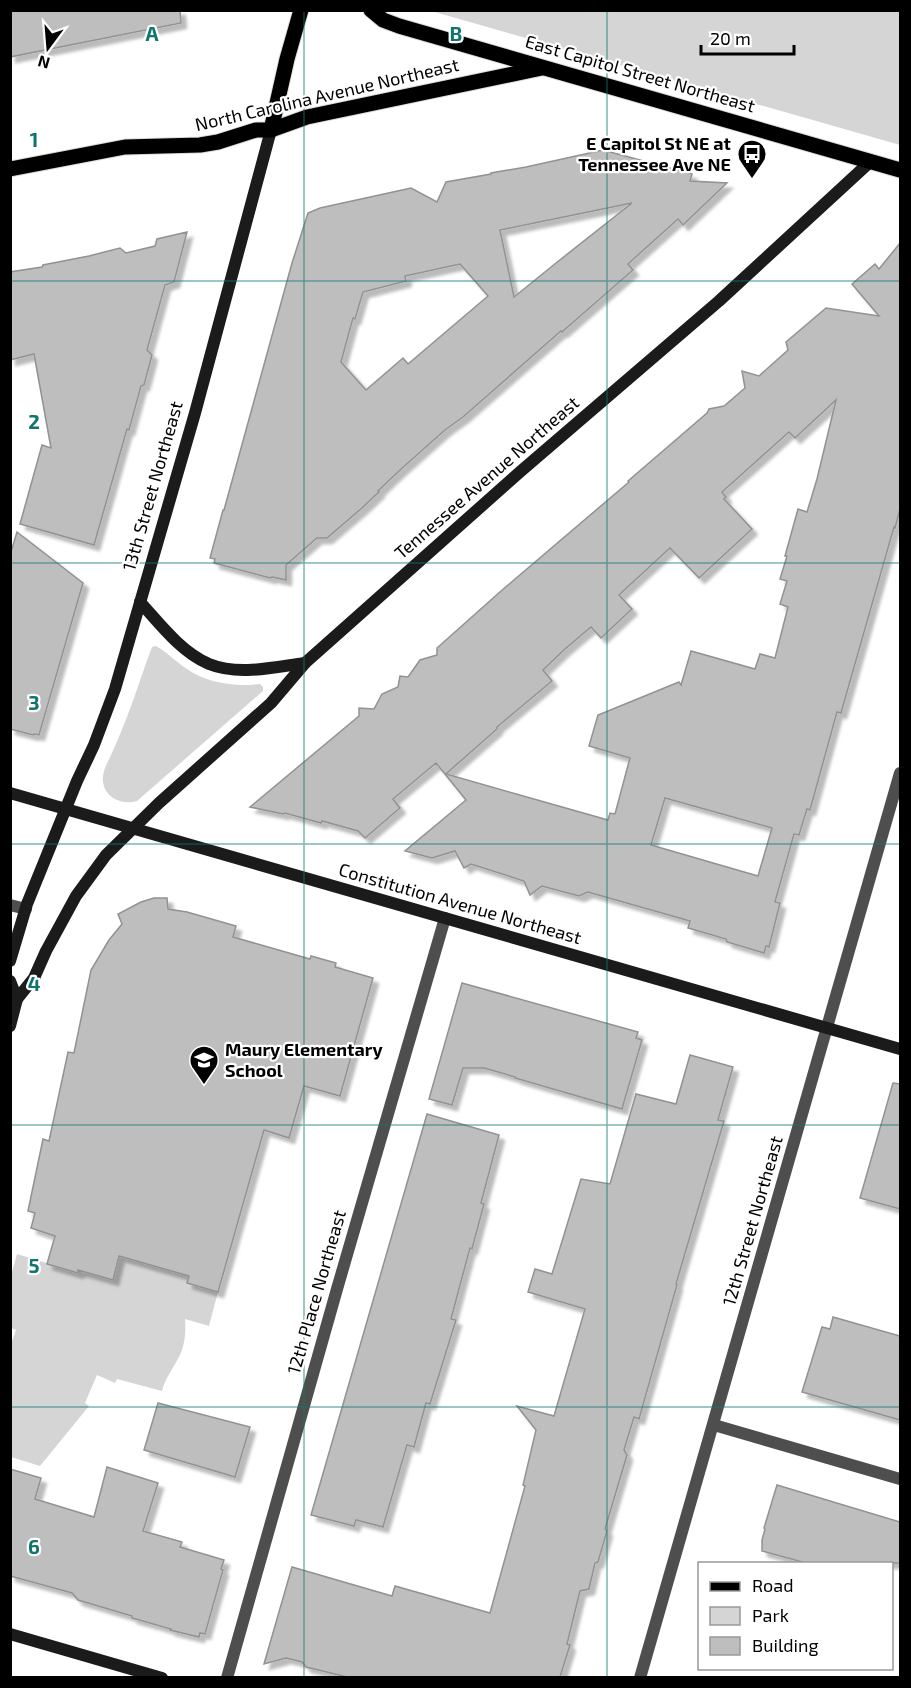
<svg xmlns="http://www.w3.org/2000/svg" width="911" height="1688" font-family="'Exo 2',sans-serif">
	<style>
		.green { fill: #d5d5d5 }
		.building { fill: #bebebe; stroke: #929292; stroke-width: 1.5; fill-rule: evenodd; filter: url(#shadow) }
		.lines { fill: none; stroke-linecap: round; stroke-linejoin: round }
		.primary-casing { stroke: #dbdbdb; stroke-width: 17 }
		.street { stroke: #4e4e4e; stroke-width: 12 }
		.secondary { stroke: #1b1b1b; stroke-width: 12 }
		.primary { stroke: #000; stroke-width: 15 }
		.grid { fill: none; stroke: #0f766e; stroke-width: 1.5; stroke-opacity: 0.55 }
		.labels { text-anchor: middle; stroke-width: 4.5; stroke-linejoin: round; paint-order: stroke }
		.street-label { font-size: 18px; fill: #000; stroke: #fff }
		.poi-label { font-size: 18px; font-weight: bold; fill: #000; stroke: #fff; text-anchor: end }
		.grid-label { font-size: 20px; text-anchor: middle; font-weight: bold; fill: #0f766e; stroke: #fff; stroke-width: 4.5; stroke-linejoin: round; paint-order: stroke }
	</style>
	<defs>
		<filter id="shadow"><feDropShadow dx="5.5" dy="5.5" stdDeviation="1.5" flood-color="#0004"/></filter>
	</defs>
	<rect width="100%" height="100%" fill="#fff"/>
	<g class="green">
		<path d="M431 11H900V145Z"/>
		<path d="M156 646C167 652 176 662 187 669 207 683 235 687 260 684L263 687V691L137 801C120 806 101 796 103 776 104 768 108 762 111 755 117 742 122 729 127 717 136 694 143 670 152 647Z"/>
		<path d="M17 1254 77 1272 78 1270 113 1279 119 1256 189 1276 187 1283 218 1292 209 1326 185 1319C186 1332 185 1345 179 1357 173 1369 165 1378 162 1391L117 1379 115 1383 97 1375 85 1403 89 1406 40 1466 11 1457 10 1347 16 1330 11 1328V1276Z"/>
	</g>
	<g class="building">
		<path d="M10 10H180L181 23 10 57Z"/>
		<path d="M603 150 692 174 690 181 727 183 683 225 678 219 628 264 633 270 562 332 561 331 463 417 445 430 399 471 378 491 379 492 362 508 327 538H317L286 565V580L272 577 270 578 214 563 215 559 210 558 223 510H224L292 263 308 213 320 208 411 188 437 202 446 182 491 174V173L526 167ZM632 203 556 263 514 297 500 230ZM460 264 488 296 408 364 403 358 366 390 341 362 353 318 355 319 363 292 406 281 405 276Z"/>
		<path d="M187 232 174 282 165 285 147 350 152 355 144 385 141 386 129 430 127 429 94 545 20 524 42 445 51 448 34 354 10 360V272L42 267 43 265 89 256 120 248 126 253 155 246 157 239Z"/>
		<path d="M900 243V509L895 528 894 527 841 713 837 712 810 810 807 809 799 835 794 834 775 902 780 903 769 947 766 946 764 953 727 942 726 939 688 928 690 921 588 892 579 896 542 886 530 895 524 881 471 864 464 868 455 851 432 858 405 851 466 800 436 763 393 799 400 808 365 838 358 831 322 821 321 823 285 813 283 814 250 807 359 716V708L374 709 382 694 398 687 400 676 408 677 420 660 437 655V648L501 591 629 482 628 481 707 413 709 409 724 406 745 388 742 371 759 376 788 350 786 342 826 308 879 316 852 284 875 264 879 269ZM836 400 817 479 807 512 798 509 785 556H787L780 579 787 581 780 604 788 607 775 658 760 654 755 669 691 651 681 685 679 682 598 715 589 746 630 758 615 814 610 813 608 820 446 774 497 729V727L552 681 543 670 565 649 591 627 601 638 632 609 619 595 670 548 699 578 752 529 724 499 726 497 722 492 789 432 795 438ZM665 798 772 828 758 876 651 845Z"/>
		<path d="M17 532 83 583 39 735 34 734 33 735 10 729V555Z"/>
		<path d="M154 898H167L168 909 187 912 236 926 233 937 310 959 311 956 336 963 335 967 373 978 340 1096 304 1086 289 1138 264 1130 218 1292 187 1283 189 1276 119 1256 113 1280 78 1270V1273L47 1264 55 1236 31 1228 35 1213 28 1211 43 1139 49 1141 68 1052 74 1053 91 970 109 940 122 924 118 914 141 902Z"/>
		<path d="M462 983 638 1032 636 1038 642 1040 622 1109 515 1078V1077L484 1068H463L452 1105 429 1099Z"/>
		<path d="M690 1055 733 1067 718 1120 724 1121 676 1284 677 1285 639 1419 634 1417 624 1450 627 1455 605 1529 607 1531 598 1562 595 1563 589 1589 580 1591 567 1644 570 1645 560 1677H347L306 1667 302 1662 286 1658 264 1664 292 1567 392 1596 395 1586 490 1613 525 1486 523 1485 536 1430 517 1406 554 1416 585 1309 528 1292 535 1269 552 1274 581 1179 610 1184 636 1094 676 1104Z"/>
		<path d="M893 1083 900 1084V1209L860 1198Z"/>
		<path d="M427 1114 499 1135 481 1203 484 1204 472 1249 470 1248 451 1319 456 1320 430 1404 426 1403 414 1447 407 1445 383 1527 356 1520 354 1526 311 1515Z"/>
		<path d="M833 1317 900 1336V1420L802 1392 822 1327 830 1329Z"/>
		<path d="M158 1403 250 1427 235 1477 144 1450Z"/>
		<path d="M107 1467 158 1483 143 1531 182 1542 180 1547 224 1560 221 1569 223 1570 205 1634 200 1633 199 1637 170 1630 171 1629 132 1618V1616L78 1600 72 1593 10 1576V1469L41 1478 35 1499 94 1517Z"/>
		<path d="M777 1485 900 1522V1563H806L762 1551V1540L765 1529 764 1528Z"/>
	</g>
	<g class="lines">
		<g class="primary-casing">
			<g id="primary">
				<path d="M371 10 383 20 399 26 900 170"/>
				<path d="M271 130 287 59 301 10"/>
				<path d="M10 169 125 147 200 145 218 142 256 130H271L307 117 542 68"/>
			</g>
		</g>
		<g class="street">
			<path d="M10 905 26 909"/>
			<path d="M714 1425 900 1479"/>
			<path d="M227 1678 337 1289 445 918"/>
			<path d="M640 1678 900 773"/>
		</g>
		<g class="secondary">
			<path d="M140 602C160 624 181 652 209 664 239 676 274 667 305 663"/>
			<path d="M10 793 900 1049"/>
			<path d="M10 961 27 904 77 781 94 745 115 689 195 413 271 130"/>
			<path d="M10 981 17 999"/>
			<path d="M10 1026 17 999 34 978 46 951 76 896 106 855 159 803 271 703 305 663 521 471 719 301 871 161"/>
			<path d="M10 1634 162 1678"/>
		</g>
		<use href="#primary" class="primary"/>
	</g>
	<path class="grid" d="M304 10V1678M607 10V1678M10 281H900M10 563H900M10 844H900M10 1125H900M10 1407H900"/>
	<defs>
		<g id="bus-pin" transform="scale(1.5)"><path d="M0 17L-7.5 6A9.5 9.5 0 1 1 7.5 6Z" fill="#000" stroke="#fff"/><path d="M-5-6H5V4H4V6H2V4H-2V6H-4V4H-5ZM-3.5-4V0h7V-4ZM-3.5 1.2v1.5H-2V1.2ZM2 1.2v1.5H3.5V1.2Z" fill="#fff"/></g>
		<g id="school-pin" transform="scale(1.5)"><path d="M0 17L-7.5 6A9.5 9.5 0 1 1 7.5 6Z" fill="#000" stroke="#fff"/><path d="M0-5L7-2L0 1L-7-2ZM-4 1L0 2.5L4 1V4Q0 6-4 4Z" fill="#fff"/></g>
	</defs>
	<g fill-rule="evenodd">
		<use href="#bus-pin" x="752" y="154"/>
		<use href="#school-pin" x="204" y="1060"/>
	</g>
	<g class="labels">
		<g class="street-label">
			<text transform="translate(640 74) rotate(16)" y="6">East Capitol Street Northeast</text>
			<text transform="translate(327 95) rotate(-13)" y="6">North Carolina Avenue Northeast</text>
			<text transform="translate(487 478) rotate(-41)" y="6">Tennessee Avenue Northeast</text>
			<text transform="translate(153 486) rotate(-74)" y="6">13th Street Northeast</text>
			<text transform="translate(460 904) rotate(16)" y="6">Constitution Avenue Northeast</text>
			<text transform="translate(753 1221) rotate(-74)" y="6">12th Street Northeast</text>
			<text transform="translate(317 1292) rotate(-74)" y="6">12th Place Northeast</text>
		</g>
		<g class="poi-label">
			<text x="731" y="150">E Capitol St NE at<tspan x="731" dy="21">Tennessee Ave NE</tspan></text>
			<text x="225" y="1056" text-anchor="start">Maury Elementary<tspan x="225" dy="21">School</tspan></text>
		</g>
	</g>
	<g class="grid-label">
		<text x="152" y="41">A</text>
		<text x="456" y="41">B</text>
		<text x="34" y="147">1</text>
		<text x="34" y="429">2</text>
		<text x="34" y="710">3</text>
		<text x="34" y="991">4</text>
		<text x="34" y="1273">5</text>
		<text x="34" y="1554">6</text>
	</g>
	<rect width="911" height="1688" fill="none" stroke="#000000" stroke-width="24"/>
	<rect x="698" y="1562" width="195" height="108" fill="#ffffff" stroke="#999999" stroke-width="1.5"/>
	<rect x="710" y="1582" width="30" height="9" fill="#000000" stroke="#999999" stroke-width="1.5"/>
	<text x="752" y="1592" font-size="18" fill="#000000">Road</text>
	<rect x="710" y="1607" width="30" height="18" fill="#d5d5d5" stroke="#999999" stroke-width="1.5"/>
	<text x="752" y="1622" font-size="18" fill="#000000">Park</text>
	<rect x="710" y="1637" width="30" height="18" fill="#bebebe" stroke="#999999" stroke-width="1.5"/>
	<text x="752" y="1652" font-size="18" fill="#000000">Building</text>
	<g transform="translate(48 48) rotate(196)" stroke="#ffffff" stroke-width="4.5" paint-order="stroke">
	<path d="M0-4.5L10 22L0 15L-10 22Z" fill="#000000"/>
	<text y="-9" font-size="16" font-weight="bold" text-anchor="middle" fill="#000000">N</text>
	</g>
	<path d="M701 45v9h93v-9" fill="none" stroke="#000000" stroke-width="3"/>
	<text x="710" y="45" font-size="18" fill="#000000" stroke="#ffffff" stroke-width="4.5" paint-order="stroke">20 m</text>
</svg>
